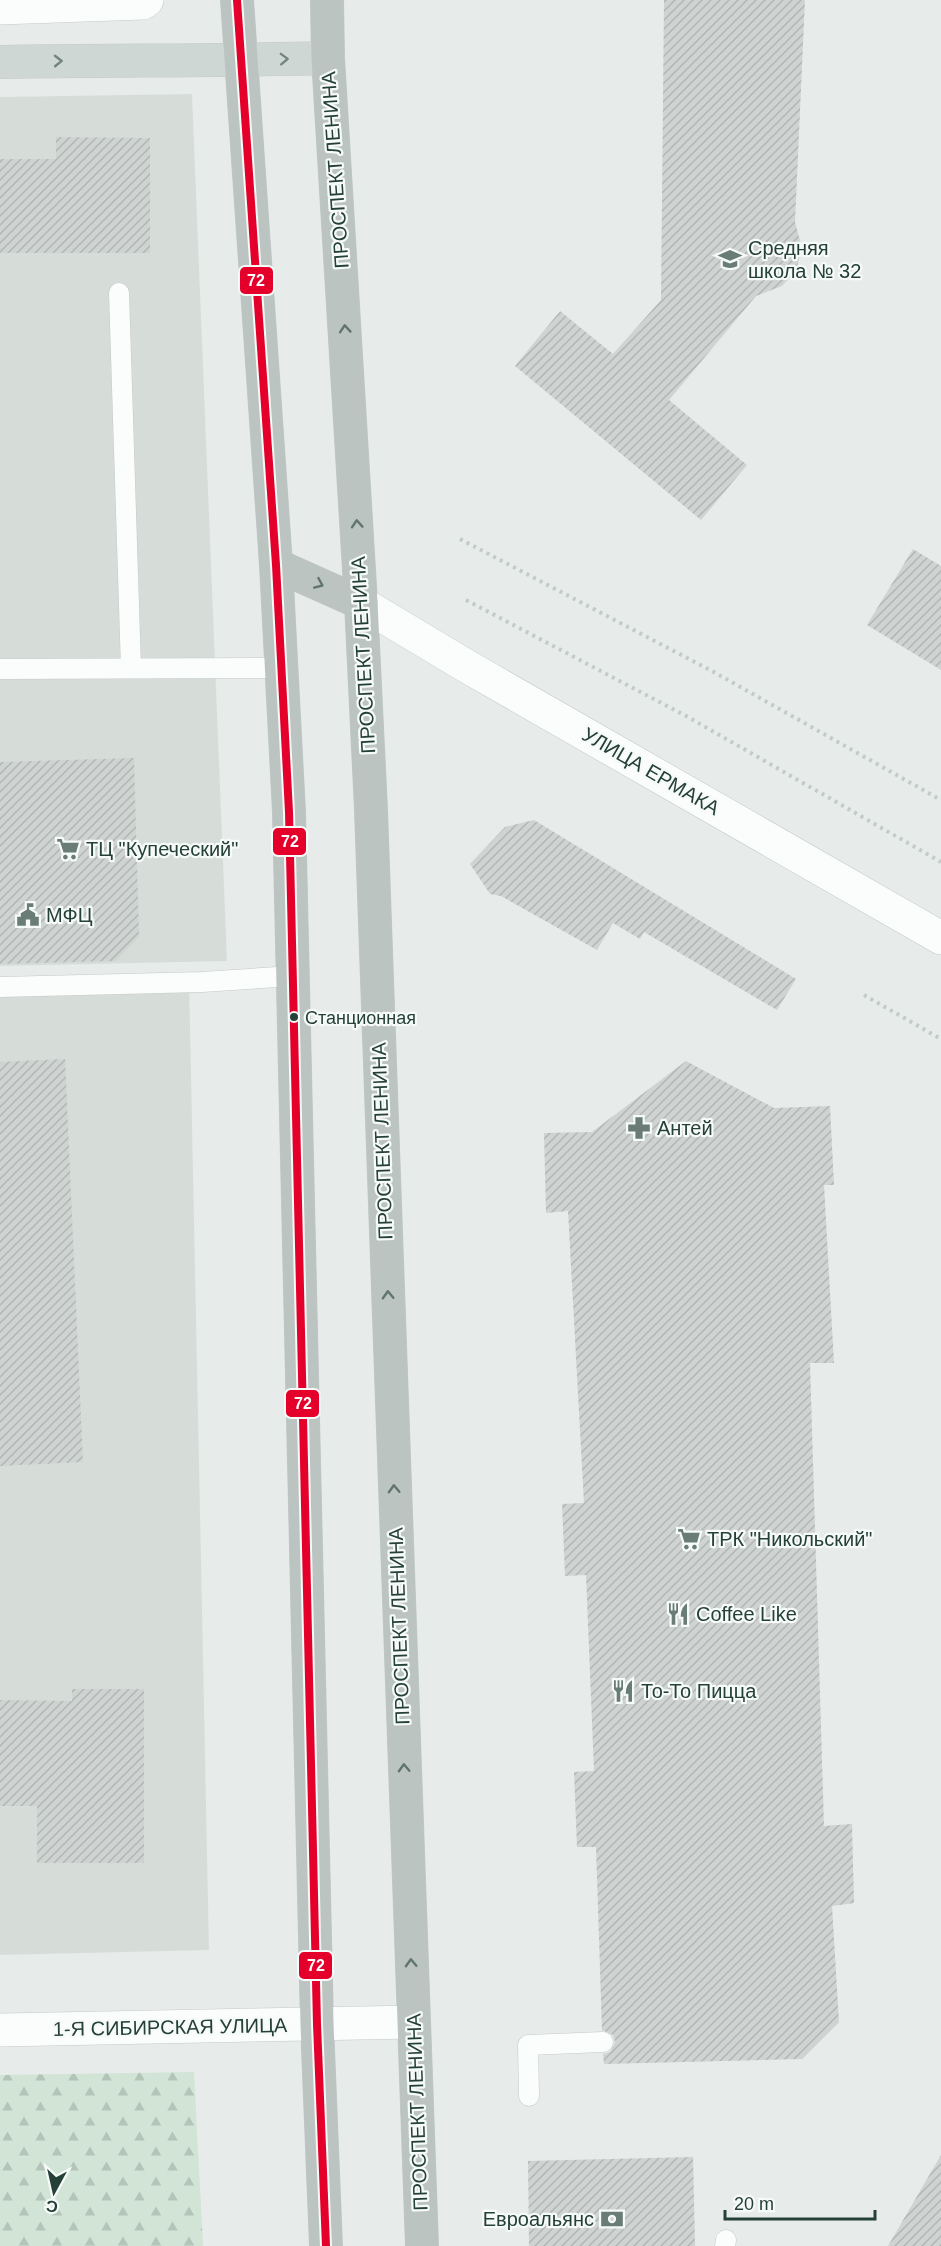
<svg xmlns="http://www.w3.org/2000/svg" width="941" height="2246" font-family="Helvetica,sans-serif">
	<style>
		.built { fill: #d6ddd9 }
		.forest { fill: url(#forest-firs) }
		.building { fill: url(#building-hatch) }
		.lines { fill: none; stroke-linecap: round; stroke-linejoin: round }
		.lane-casing { stroke: #c4c9c7; stroke-width: 21 }
		.street-casing { stroke: #c4c9c7; stroke-width: 34 }
		.secondary-casing { stroke: #c3c9c7; stroke-width: 34 }
		.primary-casing { stroke: #c2cac8; stroke-width: 34 }
		.highway-casing { stroke: #c2cac8; stroke-width: 34 }
		.path { stroke: #c3cbc7; stroke-width: 4; stroke-dasharray: 3 4.5; stroke-linecap: butt }
		.lane { stroke: #fbfcfc; stroke-width: 20 }
		.street { stroke: #fbfcfc; stroke-width: 33 }
		.secondary { stroke: #fbfcfc; stroke-width: 33 }
		.primary { stroke: #cfd7d4; stroke-width: 33 }
		.highway { stroke: #bcc4c1; stroke-width: 33 }
		.bus-1-casing { stroke: #f6faf8; stroke-width: 12 }
		.bus-1 { stroke: #e4002b; stroke-width: 8 }
		.oneway { stroke: #71847e }
		.oneway2 { stroke: #61756e }
		.bus-dot { fill: #254037; stroke: #f6faf8; stroke-width: 2 }
		.labels { text-anchor: middle; stroke-width: 4.5; stroke-linejoin: round; paint-order: stroke }
		.bus-label { font-size: 18px; fill: #254037; stroke: #f6faf8; text-anchor: start }
		.street-label { font-size: 20px; fill: #254037; stroke: #f6faf8 }
		.poi-label { font-size: 20px; fill: #254037; stroke: #f6faf8; text-anchor: start }
		.line-badge { stroke: #f6faf8; stroke-width: 2 }
		.badge-label { font-size: 16px; text-anchor: middle; font-weight: bold; fill: #fff }
	</style>
	<defs>
		<pattern id="forest-firs" width="22" height="20" patternUnits="userSpaceOnUse" patternTransform="scale(1.5)"><rect width="22" height="20" fill="#d1e4d6"/><path d="M5 1l3.5 6h-7zM16 11l3.5 6h-7z" fill="#b3c5b8"/></pattern>
		<pattern id="building-hatch" width="6" height="6" patternUnits="userSpaceOnUse" patternTransform="scale(1.5)"><rect width="6" height="6" fill="#cfd3d1"/><path d="M-1 1l2-2M0 6l6-6M5 7l2-2" fill="none" stroke="#b2b6b4"/></pattern>
	</defs>
	<rect width="100%" height="100%" fill="#e7ecea"/>
	<g class="built">
		<path d="M192 94 227 961 0 966V97Z"/>
		<path d="M189 978 209 1950 0 1955V979Z"/>
	</g>
	<path class="forest" d="M194 2072 203 2246H0V2075Z"/>
	<g class="building">
		<path d="M664 0H805L795 222 802 248 796 271 782 286 756 296 669 400 747 465 701 520 515 366 560 311 613 354 661 300Z"/>
		<path d="M56 137 150 138V253H0V159H56Z"/>
		<path d="M913 549 941 566V670L867 625Z"/>
		<path d="M134 758 139 936 116 961 0 964V762Z"/>
		<path d="M534 820 796 979 777 1010 644 932 640 939 613 923 597 950 501 896 490 894 470 864 505 827Z"/>
		<path d="M65 1059 83 1462 0 1466V1062Z"/>
		<path d="M686 1061 774 1108 830 1106 834 1185H824L834 1363H810L824 1826 852 1824 854 1903 832 1906 839 2022 802 2059 604 2064 603 2054 610 2052 615 2042 613 2035 602 2030 596 1847H577L574 1772 594 1771 586 1575 565 1576 562 1504 584 1503 568 1211 546 1213 544 1133 592 1132Z"/>
		<path d="M72 1689H144V1863H37V1806H0V1700L72 1701Z"/>
		<path d="M941 2155V2246H888Z"/>
		<path d="M693 2157 695 2246H529L528 2161Z"/>
	</g>
	<g class="lines">
		<g class="lane-casing">
			<g id="lane">
				<path d="M119 293 131 668"/>
				<path d="M0 669 280 668"/>
				<path d="M0 987 202 982 292 976"/>
				<path d="M529 2096 528 2045 603 2042"/>
				<path d="M725 2246 726 2240"/>
			</g>
		</g>
		<g class="street-casing">
			<g id="street">
				<path d="M0 8 143 3 147 0"/>
				<path d="M0 2030 413 2022"/>
			</g>
		</g>
		<g class="secondary-casing">
			<path id="secondary" d="M361 603 468 667 941 938"/>
		</g>
		<g class="primary-casing">
			<path id="primary" d="M0 62C109 60 219 61 328 58"/>
		</g>
		<g class="highway-casing">
			<g id="highway">
				<path d="M237 0 276 565 289 812 317 2024 326 2246"/>
				<path d="M327 0 328 58 361 603 371 810 422 2246"/>
				<path d="M276 565 361 603"/>
			</g>
		</g>
		<g class="path">
			<path d="M460 539 712 671 941 800"/>
			<path d="M466 600 688 717 941 862"/>
			<path d="M864 995 941 1039"/>
		</g>
		<use href="#lane" class="lane"/>
		<use href="#street" class="street"/>
		<use href="#secondary" class="secondary"/>
		<use href="#primary" class="primary"/>
		<use href="#highway" class="highway"/>
		<g class="bus-1-casing">
			<path id="bus-1" d="M237 0 276 565 289 812 317 2024 326 2246"/>
		</g>
		<use href="#bus-1" class="bus-1"/>
	</g>
	<defs><path id="oneway-chevron" d="M-2-3.5L2.5 0L-2 3.5" fill="none" stroke-width="1.6" stroke-linecap="round" stroke-linejoin="round" transform="scale(1.5)"/></defs>
	<g class="oneway">
		<use href="#oneway-chevron" transform="translate(284 59) rotate(-2)"/>
		<use href="#oneway-chevron" transform="translate(58 61) rotate(-1)"/>
	</g>
	<g class="oneway2">
		<use href="#oneway-chevron" transform="translate(345 329) rotate(-94)"/>
		<use href="#oneway-chevron" transform="translate(357 524) rotate(-94)"/>
		<use href="#oneway-chevron" transform="translate(319 584) rotate(24)"/>
		<use href="#oneway-chevron" transform="translate(388 1295) rotate(-92)"/>
		<use href="#oneway-chevron" transform="translate(394 1489) rotate(-92)"/>
		<use href="#oneway-chevron" transform="translate(404 1768) rotate(-92)"/>
		<use href="#oneway-chevron" transform="translate(411 1963) rotate(-92)"/>
	</g>
	<defs>
		<g id="school-bare" transform="scale(1.8)"><path d="M0-5L7-2L0 1L-7-2ZM-4 1L0 2.5L4 1V4Q0 6-4 4Z" fill="#697c76" stroke="#f6faf8" stroke-width="2.5" paint-order="stroke"/></g>
		<g id="supermarket-bare" transform="scale(1.8)"><path d="M-6-5.5h2.5l.6 2H6L4.5 2H-2.5L-4.4-4H-6ZM-1.5 3.2a1.3 1.3 0 1 0 .1 0ZM3 3.2a1.3 1.3 0 1 0 .1 0Z" fill="#697c76" stroke="#f6faf8" stroke-width="2.5" paint-order="stroke"/></g>
		<g id="civic-bare" transform="scale(1.8)"><path d="M-.6-6.5H3V-4.5H.6V-3L4-1V1h2V6H-6V1h2V-1L-.6-3ZM-1.2 2.5V6h2.4V2.5Z" fill="#697c76" stroke="#f6faf8" stroke-width="2.5" paint-order="stroke"/></g>
		<g id="pharmacy-bare" transform="scale(1.8)"><path d="M-2-6h4v4h4v4h-4v4h-4v-4h-4v-4h4Z" fill="#697c76" stroke="#f6faf8" stroke-width="2.5" paint-order="stroke"/></g>
		<g id="restaurant-bare" transform="scale(1.8)"><path d="M-5-6h1v4h1v-4h1v4h1v-4h1v5L-1.5 .5V6h-2V.5L-5-1ZM5-6V6H3V1.5H1.5Q1.5-4 5-6Z" fill="#697c76" stroke="#f6faf8" stroke-width="2.5" paint-order="stroke"/></g>
		<g id="bank-bare" transform="scale(1.8)"><path d="M-6-4H6V4H-6ZM0-2.3a2.3 2.3 0 1 0 0 4.6a2.3 2.3 0 1 0 0-4.6Z" fill="#697c76" stroke="#f6faf8" stroke-width="2.5" paint-order="stroke"/></g>
	</defs>
	<g fill-rule="evenodd">
		<use href="#school-bare" x="730" y="259"/>
		<use href="#supermarket-bare" x="68" y="849"/>
		<use href="#civic-bare" x="28" y="915"/>
		<use href="#pharmacy-bare" x="639" y="1128"/>
		<use href="#supermarket-bare" x="689" y="1539"/>
		<use href="#restaurant-bare" x="678" y="1614"/>
		<use href="#restaurant-bare" x="623" y="1691"/>
		<use href="#bank-bare" x="612" y="2219"/>
	</g>
	<circle class="bus-dot" cx="294" cy="1017" r="5"/>
	<g class="labels">
		<g class="bus-label">
			<text x="305" y="1024">Станционная</text>
		</g>
		<g class="street-label">
			<text transform="translate(335 170) rotate(-94)" y="7">ПРОСПЕКТ ЛЕНИНА</text>
			<text transform="translate(363 655) rotate(-93)" y="7">ПРОСПЕКТ ЛЕНИНА</text>
			<text transform="translate(651 771) rotate(30)" y="7">УЛИЦА ЕРМАКА</text>
			<text transform="translate(382 1141) rotate(-92)" y="7">ПРОСПЕКТ ЛЕНИНА</text>
			<text transform="translate(399 1626) rotate(-92)" y="7">ПРОСПЕКТ ЛЕНИНА</text>
			<text transform="translate(170 2027) rotate(-1)" y="7">1-Я СИБИРСКАЯ УЛИЦА</text>
			<text transform="translate(417 2112) rotate(-92)" y="7">ПРОСПЕКТ ЛЕНИНА</text>
		</g>
		<g class="poi-label">
			<text x="748" y="255">Средняя<tspan x="748" dy="23">школа № 32</tspan></text>
			<text x="86" y="856">ТЦ "Купеческий"</text>
			<text x="46" y="922">МФЦ</text>
			<text x="657" y="1135">Антей</text>
			<text x="707" y="1546">ТРК "Никольский"</text>
			<text x="696" y="1621">Coffee Like</text>
			<text x="641" y="1698">То-То Пицца</text>
			<text x="594" y="2226" text-anchor="end">Евроальянс</text>
		</g>
	</g>
	<g class="line-badge">
		<rect x="239" y="266" width="35" height="29" rx="6" fill="#e4002b"/>
		<rect x="272" y="827" width="35" height="29" rx="6" fill="#e4002b"/>
		<rect x="285" y="1389" width="35" height="29" rx="6" fill="#e4002b"/>
		<rect x="298" y="1951" width="35" height="29" rx="6" fill="#e4002b"/>
	</g>
	<g class="badge-label">
		<text x="256" y="286">72</text>
		<text x="290" y="847">72</text>
		<text x="303" y="1409">72</text>
		<text x="316" y="1971">72</text>
	</g>
	<g transform="translate(54 2192) rotate(188)" stroke="#f6faf8" stroke-width="4.5" paint-order="stroke">
	<path d="M0-4.5L10 22L0 15L-10 22Z" fill="#254037"/>
	<text y="-9" font-size="16" font-weight="bold" text-anchor="middle" fill="#254037">С</text>
	</g>
	<path d="M725 2210v9h150v-9" fill="none" stroke="#254037" stroke-width="3"/>
	<text x="734" y="2210" font-size="18" fill="#254037" stroke="#f6faf8" stroke-width="4.5" paint-order="stroke">20 m</text>
</svg>
